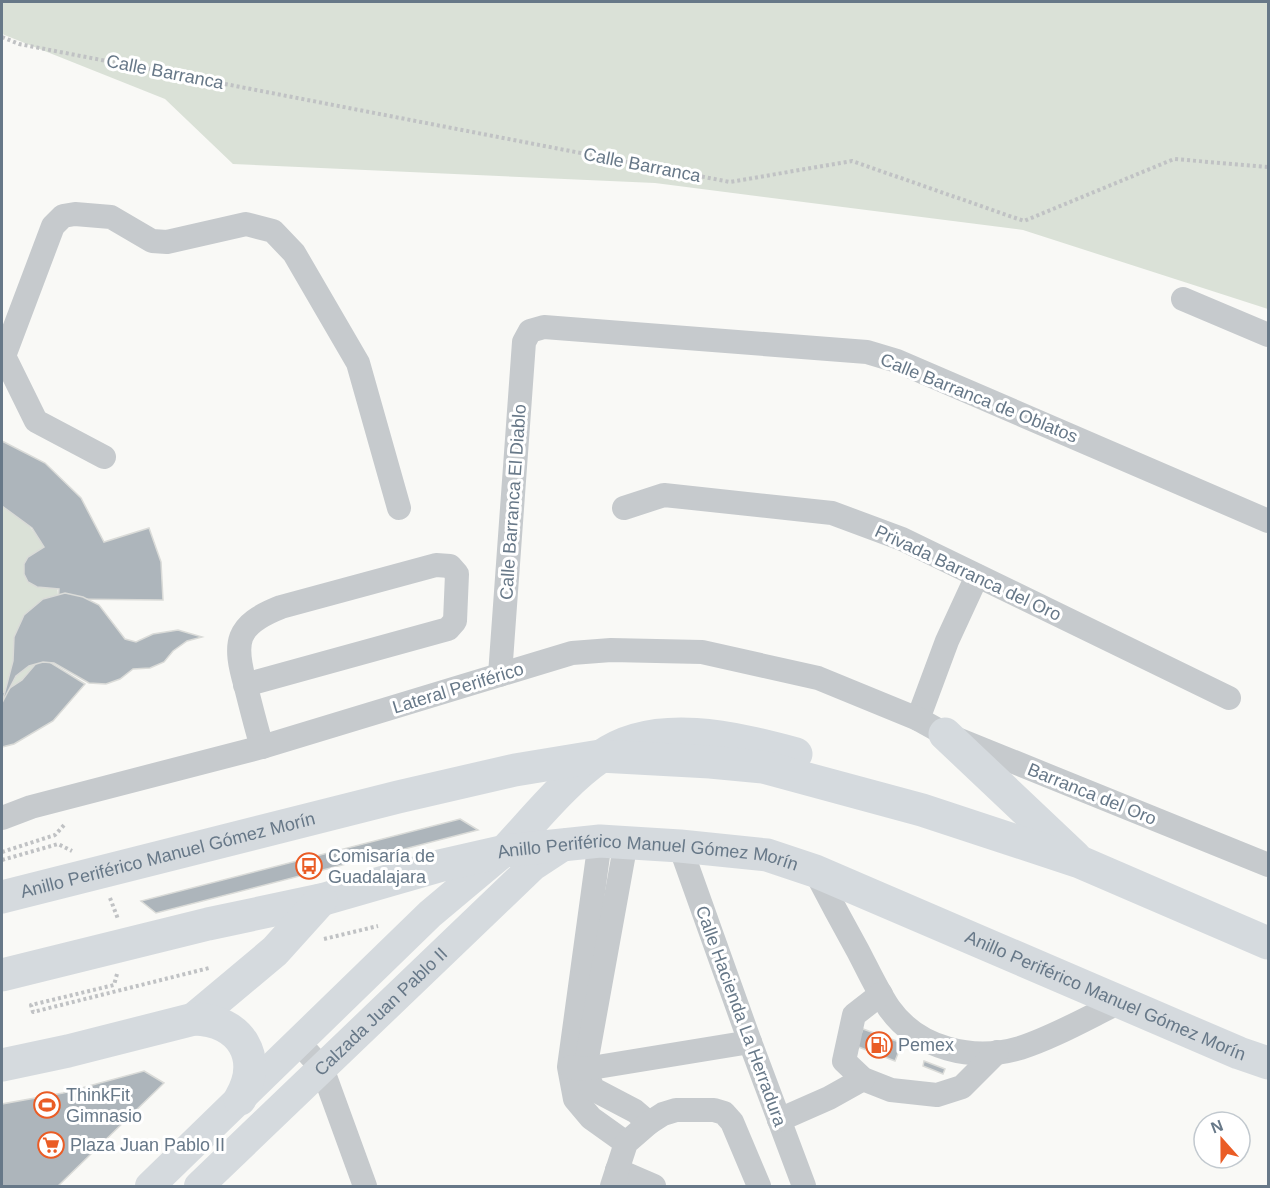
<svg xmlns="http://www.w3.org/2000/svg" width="1270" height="1188" font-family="Arial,sans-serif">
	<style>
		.green { fill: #dae1d7 }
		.building { fill: #adb5bb; stroke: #dadbd8; stroke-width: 1.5 }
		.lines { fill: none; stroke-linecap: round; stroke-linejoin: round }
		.path { stroke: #c0c2c4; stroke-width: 4; stroke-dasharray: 3 3; stroke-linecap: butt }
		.minor { stroke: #c6cacd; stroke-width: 24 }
		.major { stroke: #d5dade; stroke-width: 30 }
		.highway { stroke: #d5dade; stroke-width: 33 }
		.labels { text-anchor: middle; stroke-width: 6; stroke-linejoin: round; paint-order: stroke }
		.street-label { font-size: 18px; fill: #677888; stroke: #fff }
		.poi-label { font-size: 18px; fill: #677888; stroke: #fff; text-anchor: start }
	</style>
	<rect width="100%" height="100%" fill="#f9f9f6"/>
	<g class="green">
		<path d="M2 2H1268V309L1023 230 655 183 233 164 165 99 2 34Z"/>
		<path d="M2 506C18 512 32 528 42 543 69 585 62 649 21 681 15 686 8 689 2 693Z"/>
	</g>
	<g class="building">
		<path d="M2 441 45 463 81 498 104 542 149 528 161 562 163 600 68 599 64 632 51 663 85 684 53 721 14 744 2 747V693L22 680 44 654 57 623 59 589 37 587 28 582 24 574V564L28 557 44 547 32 528 2 506Z"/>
		<path d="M65 593 83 597 99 605 125 639 136 642 153 634 178 630 202 637 187 641 173 651 164 662 150 668 133 669 120 679 106 684 89 683 54 663 43 662 29 666 16 676 2 703 13 661 14 637 24 615 43 599Z"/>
		<path d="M460 819 478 830 156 913 141 901Z"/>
		<path d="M863 1029 902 1043 895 1061 856 1046Z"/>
		<path d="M924 1061 945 1069 943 1074 923 1066Z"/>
		<path d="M144 1071 164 1083 58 1186H2V1104L63 1093Z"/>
	</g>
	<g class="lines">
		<g class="path">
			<path d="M2 37 19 44 730 182 852 161 1024 221 1174 159 1268 167"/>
			<path d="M2 852 55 835 65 824"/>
			<path d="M2 860 58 844 72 851"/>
			<path d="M110 898 118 919"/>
			<path d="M324 939 378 926"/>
			<path d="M117 974 114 985 31 1005 33 1012 209 968"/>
		</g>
		<g class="minor">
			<path d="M1183 299 1268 335"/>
			<path d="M2 355 4 356 53 226 63 216 75 214 111 217 152 241 167 242 246 224 273 231 294 253 358 363 399 508"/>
			<path d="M4 356 36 421 104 457"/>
			<path d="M624 508 664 495 832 513 902 539 1229 698"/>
			<path d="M500 675 524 342 530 331 544 327 867 352 897 361 1268 521"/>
			<path d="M245 685 448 629 455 621 457 574 450 566 436 565 281 607C235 625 233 642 246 687 251 707 256 727 262 747"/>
			<path d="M918 719 947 641 977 576"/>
			<path d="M2 818 31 807 262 747 572 653 611 650 702 652 818 678 918 719 945 734 1268 865"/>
			<path d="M600 841 569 1067 575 1099 591 1118 626 1143"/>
			<path d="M626 842 585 1069 593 1089 635 1111 649 1123"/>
			<path d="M680 846 750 1042 804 1186"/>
			<path d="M815 871C829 898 843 924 858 951 868 970 877 990 889 1008 918 1049 973 1062 1020 1048 1054 1037 1087 1018 1120 1002"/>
			<path d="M881 994 854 1015 844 1061 863 1079 891 1090 937 1095 962 1087 997 1052"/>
			<path d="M298 1042 322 1068 365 1186"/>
			<path d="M571 1067 585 1069 750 1042"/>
			<path d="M779 1120 829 1098 863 1079"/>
			<path d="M617 1170 654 1186"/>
			<path d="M612 1186 626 1143 649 1123 663 1114 676 1110H714L724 1113 732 1122 759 1186"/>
		</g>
		<g class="major">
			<path d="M150 1186 430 914 505 851"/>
			<path id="s1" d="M199 1186 533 866 568 843"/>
		</g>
		<g class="highway">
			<path d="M945 734 1075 857"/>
			<path d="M505 851C535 819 564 782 600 757 655 717 736 738 796 754"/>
			<path id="s2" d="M2 897 398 797 515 770 600 756 710 762 763 767 922 810 1080 862 1268 943"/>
			<path id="s3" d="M2 975 208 924 321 900 439 866 505 851 600 841 680 846 767 855 815 871 1239 1053 1268 1063"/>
			<path d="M194 1019 275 951 321 900"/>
			<path d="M2 1065 68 1051 194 1019C241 1020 264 1058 240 1099"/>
		</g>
	</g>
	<defs>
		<g id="bus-ring" transform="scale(1.35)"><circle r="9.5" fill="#fff" stroke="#ea5c25" stroke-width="1.5"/><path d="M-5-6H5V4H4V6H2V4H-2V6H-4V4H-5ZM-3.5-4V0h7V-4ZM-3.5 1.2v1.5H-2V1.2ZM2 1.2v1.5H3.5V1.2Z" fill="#ea5c25"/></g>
		<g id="fuel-ring" transform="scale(1.35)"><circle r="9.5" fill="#fff" stroke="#ea5c25" stroke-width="1.5"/><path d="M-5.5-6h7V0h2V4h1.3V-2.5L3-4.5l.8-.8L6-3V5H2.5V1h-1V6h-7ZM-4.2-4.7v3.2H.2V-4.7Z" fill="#ea5c25"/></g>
		<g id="stadium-ring" transform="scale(1.35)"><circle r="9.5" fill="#fff" stroke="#ea5c25" stroke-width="1.5"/><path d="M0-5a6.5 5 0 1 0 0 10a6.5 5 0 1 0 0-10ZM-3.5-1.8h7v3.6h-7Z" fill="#ea5c25"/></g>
		<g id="supermarket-ring" transform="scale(1.35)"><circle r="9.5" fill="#fff" stroke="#ea5c25" stroke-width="1.5"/><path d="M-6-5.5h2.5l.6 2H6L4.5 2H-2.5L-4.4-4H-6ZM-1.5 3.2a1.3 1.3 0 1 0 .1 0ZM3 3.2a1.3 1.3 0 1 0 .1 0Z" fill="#ea5c25"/></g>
	</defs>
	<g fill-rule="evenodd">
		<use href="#bus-ring" x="309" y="866"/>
		<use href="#fuel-ring" x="879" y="1045"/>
		<use href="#stadium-ring" x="47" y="1105"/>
		<use href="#supermarket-ring" x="51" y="1145"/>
	</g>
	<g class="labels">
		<g class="street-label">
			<text transform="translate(165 72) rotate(11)" y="6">Calle Barranca</text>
			<text transform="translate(642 165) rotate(11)" y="6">Calle Barranca</text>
			<text transform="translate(979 398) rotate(22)" y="6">Calle Barranca de Oblatos</text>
			<text transform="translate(513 502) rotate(-86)" y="6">Calle Barranca El Diablo</text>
			<text transform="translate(968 573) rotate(25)" y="6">Privada Barranca del Oro</text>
			<text transform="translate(458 688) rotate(-17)" y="6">Lateral Periférico</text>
			<text transform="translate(1092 794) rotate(22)" y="6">Barranca del Oro</text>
			<text dy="6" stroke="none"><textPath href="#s2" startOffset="171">Anillo Periférico Manuel Gómez Morín</textPath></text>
			<text dy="6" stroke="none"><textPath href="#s3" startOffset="662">Anillo Periférico Manuel Gómez Morín</textPath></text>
			<text dy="6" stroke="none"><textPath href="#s3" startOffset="1148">Anillo Periférico Manuel Gómez Morín</textPath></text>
			<text dy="6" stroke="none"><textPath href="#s1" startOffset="252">Calzada Juan Pablo II</textPath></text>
			<text transform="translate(741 1016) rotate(70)" y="6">Calle Hacienda La Herradura</text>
		</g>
		<g class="poi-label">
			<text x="328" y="862">Comisaría de<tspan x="328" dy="21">Guadalajara</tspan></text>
			<text x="898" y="1051">Pemex</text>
			<text x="66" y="1101">ThinkFit<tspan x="66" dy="21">Gimnasio</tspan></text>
			<text x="70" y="1151">Plaza Juan Pablo II</text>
		</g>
	</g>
	<rect width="1270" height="1188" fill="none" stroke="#677888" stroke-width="6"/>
	<g transform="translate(1222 1140) rotate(339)"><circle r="28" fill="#ffffff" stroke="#c2c9cf" stroke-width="1.5"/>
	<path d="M0-4.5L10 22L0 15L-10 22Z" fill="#ea5c25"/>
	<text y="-9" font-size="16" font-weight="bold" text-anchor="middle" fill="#677888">N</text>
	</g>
</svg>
